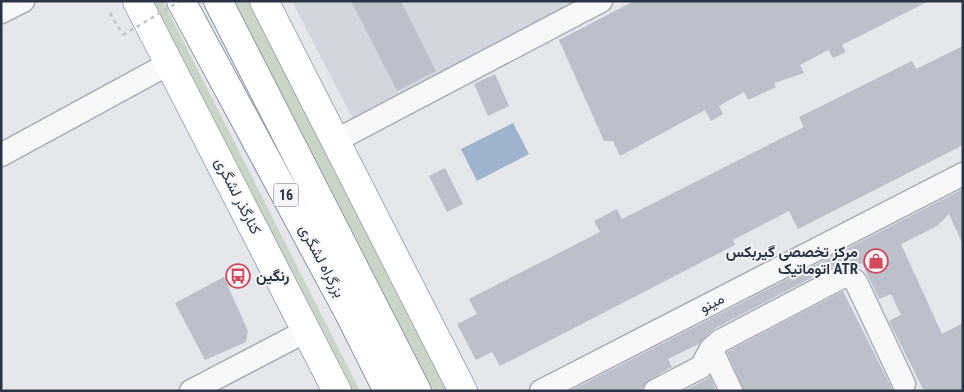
<svg xmlns="http://www.w3.org/2000/svg" width="964" height="392" font-family="'Roboto Condensed',Vazirmatn,sans-serif">
	<style>
		.built { fill: #d2d6de }
		.green { fill: #c9d6c5 }
		.water { fill: #9fb4cc }
		.building { fill: #bbc0ca }
		.lines { fill: none; stroke-linecap: round; stroke-linejoin: round }
		.minor-casing { stroke: #a9aeb7; stroke-width: 25 }
		.major-casing { stroke: #a3abb8; stroke-width: 30 }
		.highway-casing { stroke: #8b94a3; stroke-width: 30 }
		.path { stroke: #c2c5cb; stroke-width: 2.5; stroke-dasharray: 4 4; stroke-linecap: butt }
		.minor { stroke: #f7f8fa; stroke-width: 22 }
		.major { stroke: #fff; stroke-width: 28 }
		.highway { stroke: #fff; stroke-width: 28 }
		.path-bridge { stroke: #c2c5cb; stroke-width: 2.5; stroke-dasharray: 4 4; stroke-linecap: butt }
		.labels { text-anchor: middle; stroke-width: 4; stroke-linejoin: round; paint-order: stroke }
		.shield { fill: #f4f6f9; stroke: #676e7b; stroke-width: 1 }
		.shield-label { font-size: 14px; font-weight: bold; fill: #2b3445 }
		.street-label { font-size: 15px; fill: #2b3445; stroke: #f4f6f9 }
		.poi-label { font-size: 15px; font-weight: bold; fill: #2b3445; stroke: #f4f6f9; text-anchor: end }
	</style>
	<rect width="100%" height="100%" fill="#e4e7ec"/>
	<path class="built" d="M292 1H611L356 125Z"/>
	<g class="green">
		<path d="M143 1H163L360 391H341Z"/>
		<path d="M235 1H255L451 391H434Z"/>
	</g>
	<path class="water" d="M513 123 529 154 477 181 461 149Z"/>
	<g class="building">
		<path d="M351 1H401L436 71 397 91Z"/>
		<path d="M634 1H929L842 45 846 52 833 58 828 50 800 65 804 73 774 83 776 87 748 100 744 92 719 106 723 114 711 121 705 110 620 156 613 141H604L559 40Z"/>
		<path d="M963 46V145L798 229 789 211 733 240 735 245 500 366 492 352 476 360 457 324 477 314 469 299 600 232 594 221 617 209 622 219 804 127 799 117 912 61 916 69Z"/>
		<path d="M495 74 509 106 488 116 474 84Z"/>
		<path d="M445 168 463 204 447 212 429 176Z"/>
		<path d="M963 189V245L949 214 937 226 901 244 942 334 963 323V391H924L889 321 901 315 891 294 879 299 862 263 856 266 850 264 836 265 714 329 699 344 668 359 672 367 649 380 642 391H570Z"/>
		<path d="M224 277 248 331 246 342 205 360 175 303Z"/>
		<path d="M843 291 893 391H744L727 352Z"/>
		<path d="M710 376 716 391H684L707 379Z"/>
	</g>
	<g class="lines">
		<g class="minor-casing">
			<g id="minor">
				<path d="M1 12 23 1"/>
				<path d="M335 141 601 1"/>
				<path d="M1 155 170 63"/>
				<path d="M711 349 720 341 842 277H850L856 282 904 384"/>
				<path d="M191 391 306 331"/>
				<path d="M541 391 963 174"/>
				<path d="M655 391 701 367 711 349 731 391"/>
			</g>
		</g>
		<g class="major-casing">
			<g id="major">
				<path d="M137 1 337 391"/>
				<path d="M264 1 463 391"/>
			</g>
		</g>
		<g class="highway-casing">
			<g id="highway">
				<path d="M181 1 349 313 388 391"/>
				<path d="M218 1 417 391"/>
			</g>
		</g>
		<path class="path" d="M110 13 123 35"/>
		<use href="#minor" class="minor"/>
		<use href="#major" class="major"/>
		<use href="#highway" class="highway"/>
		<path class="path-bridge" d="M123 35 180 1"/>
	</g>
	<defs>
		<g id="shop-ring" transform="scale(1.25)"><circle r="9.5" fill="#f4f6f9" stroke="#d1495b" stroke-width="1.5"/><path d="M-5-2.5h2.3a2.7 3.5 0 0 1 5.4 0H5L5.5 6h-11ZM-1.5-2.5h3a1.5 2.3 0 0 0-3 0Z" fill="#d1495b"/></g>
		<g id="bus-ring" transform="scale(1.25)"><circle r="9.5" fill="#f4f6f9" stroke="#d1495b" stroke-width="1.5"/><path d="M-5-6H5V4H4V6H2V4H-2V6H-4V4H-5ZM-3.5-4V0h7V-4ZM-3.5 1.2v1.5H-2V1.2ZM2 1.2v1.5H3.5V1.2Z" fill="#d1495b"/></g>
	</defs>
	<g fill-rule="evenodd">
		<use href="#shop-ring" x="876" y="261"/>
		<use href="#bus-ring" x="238" y="276"/>
	</g>
	<g class="labels">
		<rect class="shield" x="273.5" y="183.5" width="25" height="23" rx="4"/>
		<g class="shield-label">
			<text x="286" y="200">16</text>
		</g>
		<g class="street-label">
			<text transform="translate(238 196) rotate(63)" y="5">کنارگذر لشگری</text>
			<text transform="translate(322 261) rotate(62)" y="5">بزرگراه لشگری</text>
			<text transform="translate(712 303) rotate(-27)" y="5">مینو</text>
		</g>
		<g class="poi-label">
			<text x="858" y="257">مرکز تخصصی گیربکس<tspan x="858" dy="17">اتوماتیک ATR</tspan></text>
			<text x="256" y="281" text-anchor="start">رنگین</text>
		</g>
	</g>
	<rect width="964" height="392" fill="none" stroke="#2b3445" stroke-width="5"/>
</svg>
